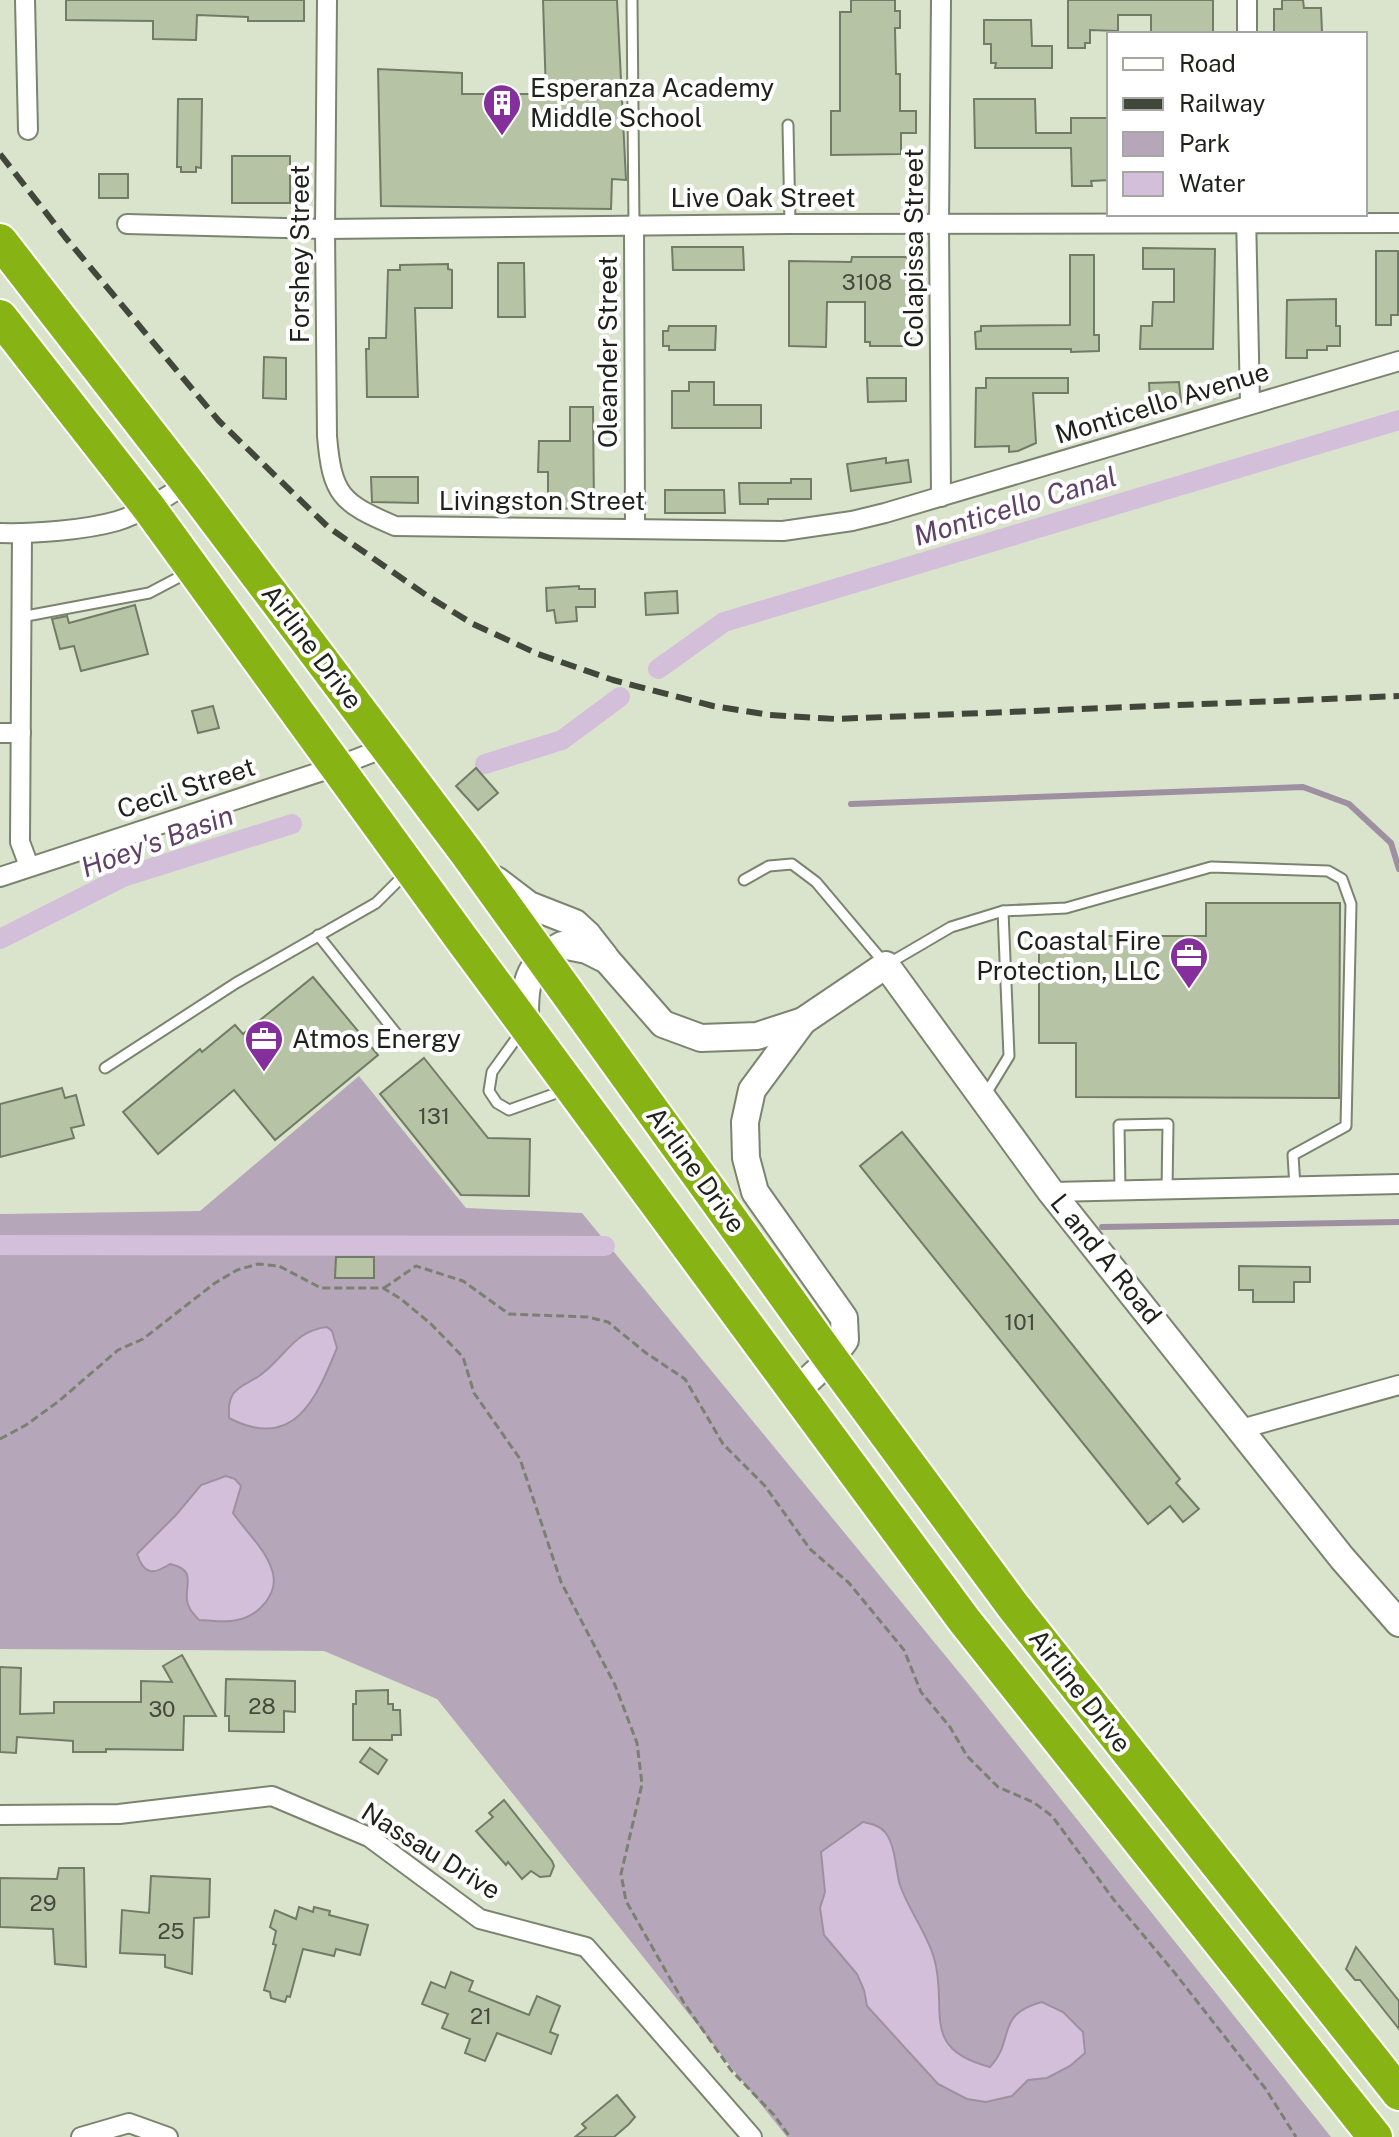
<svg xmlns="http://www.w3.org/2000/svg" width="1399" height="2137" font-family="'Public Sans',sans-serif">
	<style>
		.green { fill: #b5a7b9 }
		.water { fill: #d4bfdb; stroke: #9e90a1; stroke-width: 2 }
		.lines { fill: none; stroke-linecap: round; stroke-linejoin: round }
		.stream { stroke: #9e90a1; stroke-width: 6 }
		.canal { stroke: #d4bfdb; stroke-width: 20 }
		.building { fill: #b7c3a5; stroke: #727b66; stroke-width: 2 }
		.lane-casing { stroke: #7b846f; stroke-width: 13 }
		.street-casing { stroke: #7b846f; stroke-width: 22 }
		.secondary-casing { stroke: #7b846f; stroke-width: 30 }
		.highway-casing { stroke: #fff; stroke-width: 38 }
		.path { stroke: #7b8172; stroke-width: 3; stroke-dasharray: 8 4; stroke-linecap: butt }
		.lane { stroke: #fff; stroke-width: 9 }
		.street { stroke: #fff; stroke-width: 18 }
		.secondary { stroke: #fff; stroke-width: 26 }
		.highway { stroke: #87b414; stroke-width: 34 }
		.rail { stroke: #42473c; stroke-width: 6; stroke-dasharray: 16 8; stroke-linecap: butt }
		.labels { text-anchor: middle; stroke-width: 8; stroke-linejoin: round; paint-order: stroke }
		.number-label { font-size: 22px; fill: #454a3d }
		.poi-label { font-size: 26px; fill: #1f221a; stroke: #fff; text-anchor: start }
		.street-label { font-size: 26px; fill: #1f221a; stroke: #fff }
		.water-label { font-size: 28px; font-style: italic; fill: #604269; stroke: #fff }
	</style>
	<rect width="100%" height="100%" fill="#dae4cc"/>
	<path class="green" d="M359 1076 466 1208 582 1213 976 1693 1331 2137H787L437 1699 324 1651 0 1649V1214L200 1211Z"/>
	<g class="water">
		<path d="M327 1327 332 1331 337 1348C316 1399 294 1452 229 1418 229 1410 228 1402 233 1394 240 1384 254 1381 263 1373 286 1355 296 1330 327 1327Z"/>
		<path d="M226 1476 235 1479 241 1486 233 1513C246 1532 265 1548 272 1570 280 1593 259 1616 237 1620 225 1623 211 1620 199 1620 196 1616 192 1613 190 1609 179 1590 202 1571 170 1564 153 1575 144 1575 137 1554L176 1515 201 1485Z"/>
		<path d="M863 1822C871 1824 879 1825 885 1832 896 1846 895 1868 900 1885 909 1911 927 1933 934 1958 949 2008 918 2049 990 2067 1016 2039 994 2015 1042 2002L1063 2012 1083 2032 1085 2053 1070 2066 1047 2078 1028 2080 1012 2096 986 2102 967 2099 938 2084 867 2006 864 1990 857 1974 824 1935 820 1908 825 1892 821 1852Z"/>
	</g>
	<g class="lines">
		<g class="stream">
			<path d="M851 804 1303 787 1349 804 1391 843 1399 869"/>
			<path d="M1102 1227 1399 1222"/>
		</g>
		<g class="canal">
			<path d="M658 669 724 622 1399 420"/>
			<path d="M485 764 562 740 620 697"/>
			<path d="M0 939 123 877 292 824"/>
			<path d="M0 1245 605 1246"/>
		</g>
	</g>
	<g class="building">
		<path d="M66 0H304V21H248V17L197 15 196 40 153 39V21L66 20Z"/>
		<path d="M543 0H617L626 180 612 179 611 209 381 206 378 69 462 73V94H546Z"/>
		<path d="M851 0H895V11H900V28H895L896 74H900V111H916V133H901V154L831 155V111H840V12H851Z"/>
		<path d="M1068 0H1213V34H1151V15H1118V31L1090 30V43H1085V48H1068Z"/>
		<path d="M1282 0H1303L1304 8H1321L1322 32H1274V9H1282Z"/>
		<path d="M984 20H1031L1032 46H1052V68H995L996 63H991V44H984Z"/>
		<path d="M178 99H202L201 168 196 167V172H181V167H177Z"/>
		<path d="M974 99H1035L1036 133H1071V118H1109V180L1091 181 1092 186H1072L1071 148H975Z"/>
		<rect x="232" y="156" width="58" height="47"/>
		<rect x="99" y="174" width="29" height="24"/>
		<path d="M672 247H743L744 270H673Z"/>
		<path d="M1143 248 1215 249 1213 349H1140L1141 326H1152L1153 302H1174V269H1143Z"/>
		<path d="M1376 251H1398V315H1391V325H1376Z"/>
		<path d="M1070 255H1094V335H1099V351L1071 352V349H976L975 332 981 331V326L1070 325Z"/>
		<path d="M852 257H907V263L912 262 911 346H870V342H865V302H827L826 347 789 346V261L851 262Z"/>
		<path d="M498 263H524L525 317H498Z"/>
		<path d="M448 264V269L452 270V308H415L418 397H367L366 349H369V338H386L388 270H400V265Z"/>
		<path d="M1336 299V326H1340V346H1327V350H1307V358H1286L1287 300Z"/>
		<path d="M669 326H716L715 350H669V346H663V331H668Z"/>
		<path d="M264 357 286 358V399L263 398Z"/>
		<path d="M867 378H906V401L868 402Z"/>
		<path d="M986 378H1068V393H1033L1036 443 1018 451 1009 452V446L975 447 976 388H986Z"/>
		<path d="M689 382H714V405H761V428H672V391H689Z"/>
		<path d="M1179 382 1181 402 1150 403 1149 383Z"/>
		<path d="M570 407H593L594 508 548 509V472H538L539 441H570Z"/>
		<path d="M886 458V463L908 460 911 482 851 491 847 464Z"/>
		<path d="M371 477H418V503L372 502Z"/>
		<path d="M791 479H811V499H768V504H740L739 483H791Z"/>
		<path d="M665 490H724L725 513H665Z"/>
		<path d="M579 586V589H595V607H576L577 621 556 623 554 610 547 611 546 588Z"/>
		<path d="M677 591 678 613 646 615 645 593Z"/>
		<path d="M135 605 148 654 81 671 74 646 60 649 52 619 67 616 69 623Z"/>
		<path d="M213 706 219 728 198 733 192 711Z"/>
		<path d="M476 768 498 793 478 810 456 786Z"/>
		<path d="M1206 903H1340L1339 1098 1076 1097V1043H1039V936H1206Z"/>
		<path d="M313 977 378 1055 275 1140 234 1090 158 1154 123 1112 200 1049 202 1052 235 1025 243 1034Z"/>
		<path d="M424 1058 488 1138 530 1139 529 1196 461 1195 380 1094Z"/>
		<path d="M62 1088 65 1098 76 1095 84 1125 71 1128 74 1138 0 1157V1104Z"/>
		<path d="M902 1132 1180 1479 1176 1483 1199 1509 1183 1522 1170 1506 1148 1524 860 1166Z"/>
		<path d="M336 1257H374V1278H335Z"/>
		<path d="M1239 1266 1310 1267V1282H1294V1302H1253V1290H1239Z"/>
		<path d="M182 1655 216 1716H184L183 1750 106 1749V1752H73V1741L17 1737 16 1753 0 1752V1667L21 1668 20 1714 54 1713V1702H141V1681L172 1682 163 1666Z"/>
		<path d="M226 1679 295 1681V1712L284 1711V1732L229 1731V1716H225Z"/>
		<path d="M388 1690V1704H393V1710H400L401 1735H392V1740H353V1704H356V1691Z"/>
		<path d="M370 1748 387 1760 378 1774 360 1762Z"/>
		<path d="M504 1800 552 1861 554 1866 550 1876 540 1877 531 1871 522 1879 508 1862 506 1865 476 1831 493 1817 489 1813Z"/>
		<path d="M59 1868H84L86 1967 55 1964 53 1929 0 1927V1878L57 1879Z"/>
		<path d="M151 1876 210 1879 209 1917 194 1918 192 1974 165 1967V1955L120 1953 122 1910 149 1913Z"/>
		<path d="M299 1907 313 1912 314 1907 330 1911 329 1915 368 1925 360 1955 336 1949 334 1956 303 1949 290 1997 287 1996 285 2002 271 1998 270 1992 264 1990 276 1945 273 1944 276 1931 270 1927 275 1910 296 1919Z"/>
		<path d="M1356 1947 1399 2001V2029L1360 1980H1355L1346 1969Z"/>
		<path d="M451 1972 473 1981 469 1991 529 2015 537 1996 560 2006 550 2032 558 2035 551 2054 497 2033 485 2061 465 2053 470 2039 442 2028 448 2014 422 2004 431 1982 445 1988Z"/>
		<path d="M617 2095 635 2117 629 2124 614 2137H575L586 2128 582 2124Z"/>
	</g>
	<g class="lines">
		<g class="lane-casing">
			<g id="lane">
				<path d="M632 0 634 224"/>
				<path d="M788 125 790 224"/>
				<path d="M21 617 149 593 187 573"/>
				<path d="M744 880 769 866 792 864 816 882 886 965 951 927 1003 911 1009 1056 984 1097"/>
				<path d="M1003 911 1066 908 1211 867 1328 871 1342 879 1351 904 1346 1126 1293 1155 1295 1187"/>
				<path d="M318 935 399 1037"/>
				<path d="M521 1032 492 1072 489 1091 497 1103 509 1110 565 1090"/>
				<path d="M105 1068 236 983 376 903 406 873"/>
				<path d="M1120 1190 1119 1125 1168 1124 1167 1190"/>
			</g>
		</g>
		<g class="street-casing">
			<g id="street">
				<path d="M25 0 28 130"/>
				<path d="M327 0 325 229 327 436C332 495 341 503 395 526L783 531 852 521 885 513 1399 361"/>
				<path d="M1247 34V0"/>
				<path d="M1246 214 1250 403"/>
				<path d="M127 224 325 229 790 224 1399 223"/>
				<path d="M634 224 635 527"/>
				<path d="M941 497 939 223 941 0"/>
				<path d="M0 533C33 534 86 530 117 521 143 513 166 497 188 483"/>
				<path d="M22 533 20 842 29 866"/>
				<path d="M0 733H21"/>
				<path d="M0 877 338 766 387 747"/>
				<path d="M1051 1192 1399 1184"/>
				<path d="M1241 1429 1399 1385"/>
				<path d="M0 1815 119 1814 272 1796 369 1837 480 1919 586 1947 752 2137"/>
				<path d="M81 2137 129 2123 168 2137"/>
			</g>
		</g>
		<g class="secondary-casing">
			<g id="secondary">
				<path d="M496 880 529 905 575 923 587 934 605 957"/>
				<path d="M525 1026C525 986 524 965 562 945L587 950 607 960 663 1024 701 1038 757 1036 803 1021 886 965 1051 1192 1342 1558 1399 1623"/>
				<path d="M795 1392 831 1359 845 1340 844 1318 755 1192 746 1158 745 1122 752 1090 803 1021"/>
			</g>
		</g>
		<g class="highway-casing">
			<g id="highway">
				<path d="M0 241 188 483 466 852 831 1359 1013 1606 1399 2093"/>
				<path d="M0 317 149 508 461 938 964 1620 1375 2137"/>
			</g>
		</g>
		<g class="path">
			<path d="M384 1288 416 1266 463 1281 509 1314 588 1317 608 1322 646 1353 685 1379 723 1444 765 1486 810 1549 849 1583 904 1650 921 1692 950 1727 967 1756 998 1787 1033 1802 1052 1816 1114 1900 1174 1972 1265 2088 1296 2137"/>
			<path d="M0 1439 26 1425 59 1401 118 1350 143 1339 215 1283 237 1270 258 1264 279 1266 321 1288H383L401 1299 431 1324 463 1357 474 1393 520 1459 561 1582 615 1685 637 1743 642 1784 621 1874 626 1901 684 2003 731 2070 774 2115 790 2137"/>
		</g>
		<use href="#lane" class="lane"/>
		<use href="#street" class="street"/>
		<use href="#secondary" class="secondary"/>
		<use href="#highway" class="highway"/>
		<path class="rail" d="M0 154 65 237 219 421 328 527 426 595 473 624 538 654 613 680 713 706 770 715 836 719 1399 696"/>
	</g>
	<defs>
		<g id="building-pin" transform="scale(2)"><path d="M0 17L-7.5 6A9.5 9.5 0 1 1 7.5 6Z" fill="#852f9c" stroke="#fff"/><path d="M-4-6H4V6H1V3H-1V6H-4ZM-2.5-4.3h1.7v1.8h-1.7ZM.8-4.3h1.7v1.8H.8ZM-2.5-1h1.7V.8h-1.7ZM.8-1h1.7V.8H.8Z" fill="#fff"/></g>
		<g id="office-pin" transform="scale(2)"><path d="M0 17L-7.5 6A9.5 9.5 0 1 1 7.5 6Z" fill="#852f9c" stroke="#fff"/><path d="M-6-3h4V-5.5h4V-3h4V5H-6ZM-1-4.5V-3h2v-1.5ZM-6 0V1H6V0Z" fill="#fff"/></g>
	</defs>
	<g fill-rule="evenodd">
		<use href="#building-pin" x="502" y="103"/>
		<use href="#office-pin" x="1189" y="956"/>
		<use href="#office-pin" x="264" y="1039"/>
	</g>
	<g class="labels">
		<g class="number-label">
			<text x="867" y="290">3108</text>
			<text x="434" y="1124">131</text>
			<text x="1020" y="1330">101</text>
			<text x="262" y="1714">28</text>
			<text x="162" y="1717">30</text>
			<text x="43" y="1911">29</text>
			<text x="171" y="1939">25</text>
			<text x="481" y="2024">21</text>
		</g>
		<g class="poi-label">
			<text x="530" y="97">Esperanza Academy<tspan x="530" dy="30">Middle School</tspan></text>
			<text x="1161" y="950" text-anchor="end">Coastal Fire<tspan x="1161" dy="30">Protection, LLC</tspan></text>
			<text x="292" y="1048">Atmos Energy</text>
		</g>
		<g class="street-label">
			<text x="763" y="207">Live Oak Street</text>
			<text transform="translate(914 248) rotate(-90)" y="9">Colapissa Street</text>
			<text transform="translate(300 254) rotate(-90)" y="9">Forshey Street</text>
			<text transform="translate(608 352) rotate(-90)" y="9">Oleander Street</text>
			<text transform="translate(1162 403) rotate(-17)" y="9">Monticello Avenue</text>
			<text x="542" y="510">Livingston Street</text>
			<text transform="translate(312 647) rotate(53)" y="9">Airline Drive</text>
			<text transform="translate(186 788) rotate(-18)" y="9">Cecil Street</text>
			<text transform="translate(696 1170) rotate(54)" y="9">Airline Drive</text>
			<text transform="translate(1106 1259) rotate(51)" y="9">L and A Road</text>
			<text transform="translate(1080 1691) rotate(52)" y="9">Airline Drive</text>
			<text transform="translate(431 1851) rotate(32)" y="9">Nassau Drive</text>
		</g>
		<g class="water-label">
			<text transform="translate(1015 506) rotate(-17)" y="10">Monticello Canal</text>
			<text transform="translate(157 841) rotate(-20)" y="10">Hoey's Basin</text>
		</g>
	</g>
	<rect x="1107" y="32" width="260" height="184" fill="#ffffff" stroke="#a5a7a3" stroke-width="2"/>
	<rect x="1123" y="58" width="40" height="12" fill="#ffffff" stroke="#a5a7a3" stroke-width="2"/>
	<text x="1179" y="72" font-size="24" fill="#1f221a">Road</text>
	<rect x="1123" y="98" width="40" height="12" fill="#42473c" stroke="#a5a7a3" stroke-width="2"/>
	<text x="1179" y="112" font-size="24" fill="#1f221a">Railway</text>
	<rect x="1123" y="132" width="40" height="24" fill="#b5a7b9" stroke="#a5a7a3" stroke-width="2"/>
	<text x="1179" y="152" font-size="24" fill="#1f221a">Park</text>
	<rect x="1123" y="172" width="40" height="24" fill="#d4bfdb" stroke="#a5a7a3" stroke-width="2"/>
	<text x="1179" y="192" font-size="24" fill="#1f221a">Water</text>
</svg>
